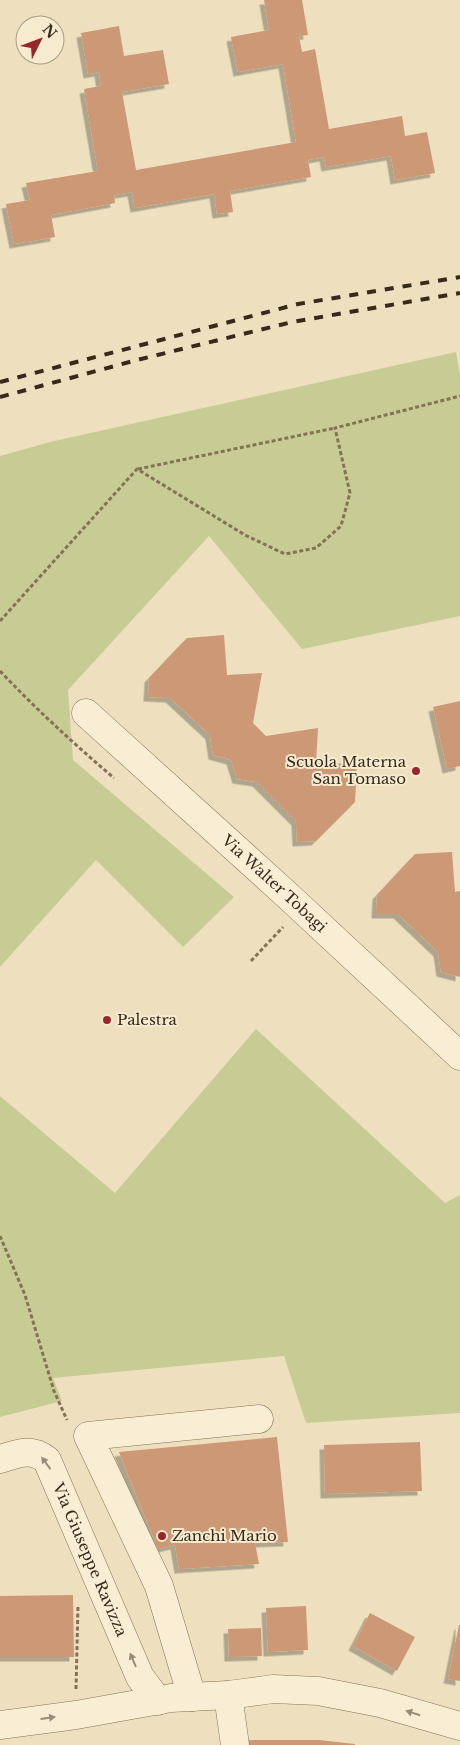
<svg xmlns="http://www.w3.org/2000/svg" width="460" height="1745" font-family="'Libre Baskerville',serif">
	<style>
		.green { fill: #c6cc93 }
		.building { fill: #cd9874; filter: url(#shadow) }
		.lines { fill: none; stroke-linecap: round; stroke-linejoin: round }
		.minor-casing { stroke: #877057; stroke-width: 29 }
		.path { stroke: #877057; stroke-width: 3; stroke-dasharray: 4 2.5; stroke-linecap: butt }
		.minor { stroke: #f9edd3; stroke-width: 28 }
		.rail { stroke: #37291c; stroke-width: 4; stroke-dasharray: 9 9; stroke-linecap: butt }
		.oneway { fill: #988b78 }
		.poi-dot { fill: #972729; stroke: #f6eacf; stroke-width: 2 }
		.labels { text-anchor: middle; stroke-width: 4; stroke-linejoin: round; paint-order: stroke }
		.poi-label { font-size: 15px; fill: #37291c; stroke: #f6eacf; text-anchor: start }
		.street-label { font-size: 15px; fill: #37291c; stroke: #f6eacf }
	</style>
	<defs>
		<filter id="shadow"><feDropShadow dx="-4.5" dy="4.5" stdDeviation="0" flood-color="#0004"/></filter>
	</defs>
	<rect width="100%" height="100%" fill="#eee0bf"/>
	<g class="green">
		<path d="M456 352 460 375V616L302 649 209 536 68 690 73 760 234 897 183 947 96 860 0 967V456L50 442Z"/>
		<path d="M256 1029 445 1203 460 1195V1413L306 1423 284 1356 53 1378 62 1401 0 1417V1096L115 1193Z"/>
	</g>
	<g class="building">
		<path d="M264 0H302L308 35 299 36 302 52 315 49 329 129 402 116 405 136 427 132 435 173 395 180 391 156 326 167 324 157 308 160 311 177 230 191 233 212 217 214 214 194 135 208 132 192 114 195 115 203 51 215 55 237 14 244 6 204 30 200 26 183 98 171 84 89 101 86 99 72 88 74 81 33 119 26 124 56 163 50 169 84 122 92 136 170 296 142 283 64 238 72 231 37 269 30Z"/>
		<path d="M224 635 227 675 262 673 253 723 266 736 318 728 316 763 357 764 355 802 316 841 297 842 296 821 257 782 237 779 231 760 213 755 210 735 170 698 148 697 149 678 187 638Z"/>
		<path d="M460 701V766L447 769 433 707Z"/>
		<path d="M452 852 455 892 460 891V977L441 972 438 952 398 914H376L377 895 415 854Z"/>
		<path d="M277 1437 288 1542 255 1543 259 1564 179 1569 175 1545 158 1549 119 1452Z"/>
		<path d="M420 1442 422 1491 325 1494 324 1445Z"/>
		<path d="M73 1595 74 1657H0V1596Z"/>
		<path d="M306 1606 308 1650 268 1652 266 1608Z"/>
		<path d="M370 1613 415 1637 397 1671 353 1646Z"/>
		<path d="M459 1625H460V1681L448 1679Z"/>
		<path d="M261 1628 262 1656 229 1657 228 1629Z"/>
		<path d="M247 1740H319L355 1744V1745H247Z"/>
	</g>
	<g class="lines">
		<g class="minor-casing">
			<g id="minor">
				<path id="s1" d="M86 713 287 895 460 1056"/>
				<path id="s2" d="M0 1459C18 1454 30 1447 47 1460L140 1677 158 1701"/>
				<path d="M228 1695 235 1745"/>
				<path d="M192 1697 159 1586 88 1436 259 1419"/>
				<path d="M0 1725 76 1715 171 1698 228 1695 273 1689 318 1691 380 1703 460 1726"/>
			</g>
		</g>
		<g class="path">
			<path d="M138 469 335 428"/>
			<path d="M0 621 137 469 245 535 285 554 316 548 341 526 350 493 335 428 460 396"/>
			<path d="M0 671C36 709 74 744 114 778"/>
			<path d="M251 961 283 927"/>
			<path d="M0 1236 25 1295 54 1391 67 1420"/>
			<path d="M76 1689 78 1605"/>
		</g>
		<use href="#minor" class="minor"/>
		<g class="rail">
			<path d="M0 382 298 304 460 277"/>
			<path d="M0 397 137 360 292 322 460 293"/>
		</g>
	</g>
	<defs><path id="oneway-solid" d="M-6-.8H1V-3.2L6.5 0L1 3.2V.8H-6Z" transform="scale(1.25)"/></defs>
	<g class="oneway">
		<use href="#oneway-solid" transform="translate(46 1463) rotate(-126)"/>
		<use href="#oneway-solid" transform="translate(133 1660) rotate(-113)"/>
		<use href="#oneway-solid" transform="translate(413 1713) rotate(-162)"/>
		<use href="#oneway-solid" transform="translate(48 1718) rotate(-8)"/>
	</g>
	<g class="poi-dot">
		<circle cx="416" cy="771" r="5"/>
		<circle cx="107" cy="1020" r="5"/>
		<circle cx="162" cy="1536" r="5"/>
	</g>
	<g class="labels">
		<g class="poi-label">
			<text x="406" y="767" text-anchor="end">Scuola Materna<tspan x="406" dy="17">San Tomaso</tspan></text>
			<text x="117" y="1025">Palestra</text>
			<text x="172" y="1541">Zanchi Mario</text>
		</g>
		<g class="street-label">
			<text dy="5" stroke="none"><textPath href="#s1" startOffset="254">Via Walter Tobagi</textPath></text>
			<text dy="5" stroke="none"><textPath href="#s2" startOffset="158">Via Giuseppe Ravizza</textPath></text>
		</g>
	</g>
	<g transform="translate(40 40) rotate(48)"><circle r="24" fill="#f6eacf" stroke="#aa9d87"/>
	<path d="M0-4L9 19L0 12L-9 19Z" fill="#972729"/>
	<text y="-8" font-size="14" font-weight="bold" text-anchor="middle" fill="#37291c">N</text>
	</g>
</svg>
